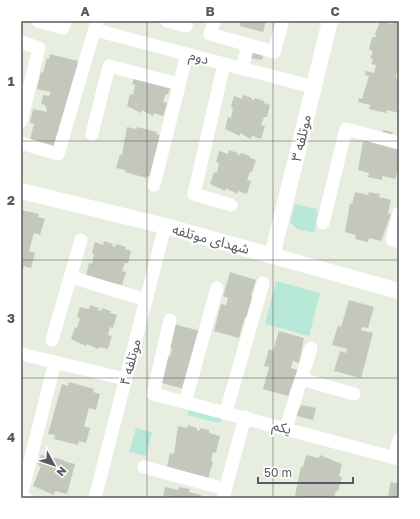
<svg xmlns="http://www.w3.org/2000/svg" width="420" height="519" font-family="'Golos Text','Noto Sans Arabic',sans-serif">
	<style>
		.green { fill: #b8e8d7 }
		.building { fill: #c4c8bc }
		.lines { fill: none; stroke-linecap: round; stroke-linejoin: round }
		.minor { stroke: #fff; stroke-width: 13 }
		.tertiary { stroke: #fff; stroke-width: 16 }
		.grid { fill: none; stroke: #5a5862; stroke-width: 1; stroke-opacity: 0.55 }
		.labels { text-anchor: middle; stroke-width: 4; stroke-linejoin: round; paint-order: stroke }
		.street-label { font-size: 14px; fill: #5a5862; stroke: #fff }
		.neatline { fill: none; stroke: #5a5862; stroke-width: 1.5 }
		.grid-label { font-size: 13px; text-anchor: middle; font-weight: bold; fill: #5a5862 }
	</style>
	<rect width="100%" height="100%" fill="#e8eedf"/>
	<g class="green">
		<path d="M295 204 317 209 316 213H318L314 233 297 229 290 222Z"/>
		<path d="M276 281 320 293 309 336 265 324Z"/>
		<path d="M189 408 222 416 220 423 187 415Z"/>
		<path d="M136 428 152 432 146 456 129 452Z"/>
	</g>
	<g class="building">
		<path d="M241 21H266L263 32 240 26Z"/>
		<path d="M380 21 392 24 393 22 399 23V73L397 72 396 78 399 79V113L387 110 386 113 369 109 370 105 358 102 359 98 362 99 369 76 365 75 366 71 374 73 376 65 371 64 373 59 370 58 373 52 369 49 372 38 377 36 375 34Z"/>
		<path d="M251 51 264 54 262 60 250 58Z"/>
		<path d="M50 54 78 61 77 64H79L75 81 73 80 57 150 30 139 34 124 30 123 33 109 47 112V110L45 105 41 104 43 95 49 96 51 92 37 89 41 72 43 73 47 58 49 59Z"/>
		<path d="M136 73 172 82 168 94H166L163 102 167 103 163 116 154 113 153 116 142 110 141 113 127 106 130 94 133 95 135 85 132 84Z"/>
		<path d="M243 95 252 98V100H254L255 98 264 101V103L270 105 267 117H264L261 125 265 126 261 139 252 136 251 139 240 133V136L225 129 228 117 231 118 233 108 231 107 234 96 242 99Z"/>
		<path d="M127 127 136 129 137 127 157 132 156 134 163 136 152 177 147 176 146 178 125 172 126 170 116 168 120 154 122 155Z"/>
		<path d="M369 130 382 133 383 130 393 132 392 135 399 137V166L395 179 382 176V180L368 177 369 173 358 170 363 141 366 142Z"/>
		<path d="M229 150 238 153 237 155H240L241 153 250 156V158L256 160 252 172H250L247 180 251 181 247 194 238 191 237 194 226 188 225 191 210 184 214 172 217 173 219 163 216 162 219 151 228 154Z"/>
		<path d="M355 192 368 195 369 192 380 194 379 197 391 200 388 213 391 214 381 241 369 238 368 242 355 239 356 235 345 232 350 203 352 204Z"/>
		<path d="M21 210 39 214 38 217 45 219 40 235 34 233 29 251 35 253 31 268 24 266 23 270H21Z"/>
		<path d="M104 241 113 244 112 246 115 247 116 244 126 247 125 249 131 251 128 263H125L122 271 126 272 122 285 113 283 112 285 105 283 106 281 86 275 89 263 92 264 94 254 92 253 95 242 103 245Z"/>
		<path d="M230 272 256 280 251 296 257 298 251 319 245 317 239 338 214 331 221 304 226 305 228 298 223 296Z"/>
		<path d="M349 300 374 307 368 328 362 327 361 330 373 333 361 378 334 371 340 351 346 353 347 349 332 345 338 326 341 327Z"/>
		<path d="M90 305 99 308 98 310 101 311 102 308 111 311 110 313 117 315 113 328 110 327 108 335 112 336 108 349 99 347 98 349 87 344 86 346 71 339 75 327 77 328 80 318 77 317 80 307 89 309Z"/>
		<path d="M174 324 200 331 184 389 158 382 166 355 170 357 172 349 167 347Z"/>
		<path d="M279 331 304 338 299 363 293 361 291 368 298 370 288 396 263 389 269 367 264 366 269 349 273 351Z"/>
		<path d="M69 382 94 389 93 392 100 394 96 410 89 408 84 426 90 428 86 443 79 441 78 445 54 439 55 435 48 434 62 384 68 386Z"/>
		<path d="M302 405 316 408 313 420 297 416V411Z"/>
		<path d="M188 425 197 428V430L199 431 200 428 209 430V433L220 436 216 453 213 452 211 461 213 462 208 479 167 467 170 453 174 454 178 426 187 428Z"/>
		<path d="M41 455 64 460 63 461 75 464 67 494 55 491 54 495 33 486 41 466 38 465Z"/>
		<path d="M306 455 319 458 320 455 342 464 339 476 342 477 338 491H336L334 498H305L295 496 301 466 303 467Z"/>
		<path d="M391 482 399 484V498H390V496L388 495Z"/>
		<path d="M165 487 178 490 179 487 190 489 189 492 201 495V498H163Z"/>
	</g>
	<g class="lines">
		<g class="minor">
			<path d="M38 21 63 28 65 21"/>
			<path d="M167 21 186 26 187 21"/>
			<path d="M214 21 210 34 274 52 283 21"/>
			<path d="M95 30 313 87"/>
			<path d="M21 42 39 48 21 121"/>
			<path d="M224 64 194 194 231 205"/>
			<path d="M242 69 248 45"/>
			<path d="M92 134 109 66 179 84"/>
			<path d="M21 143 58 154 97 21"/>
			<path d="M154 185 187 54"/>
			<path d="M399 213 392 240 399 242"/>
			<path d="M323 223 346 129 399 143"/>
			<path d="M71 277 146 300"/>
			<path d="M170 320 153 394 399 459"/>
			<path d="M52 340 81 240"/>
			<path d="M21 354 125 379"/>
			<path d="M301 379 354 394"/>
			<path d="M185 402 217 288"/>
			<path d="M226 412 263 283"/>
			<path d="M286 428 311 348"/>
			<path d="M394 458 399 440"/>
			<path d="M144 467 225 489"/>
			<path d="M26 498 21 497 55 362"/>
			<path d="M95 498 165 226"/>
			<path d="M223 498 245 417"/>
		</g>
		<g class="tertiary">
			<path d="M21 191 165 226 399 291"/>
			<path d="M272 256 330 21"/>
		</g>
	</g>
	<path class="grid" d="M147 21V498M273 21V498M21 141H399M21 260H399M21 378H399"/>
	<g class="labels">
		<g class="street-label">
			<text transform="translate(199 57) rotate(15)" y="5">دوم</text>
			<text transform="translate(301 138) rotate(-77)" y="5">موتلفه ۳</text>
			<text transform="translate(211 239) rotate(15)" y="5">شهدای موتلفه</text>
			<text transform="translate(130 362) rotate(-75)" y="5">موتلفه ۴</text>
			<text transform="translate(282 427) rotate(15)" y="5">یکم</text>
		</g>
	</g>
	<rect width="420" height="519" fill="none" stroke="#ffffff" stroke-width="44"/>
	<g transform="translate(54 465) rotate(130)" stroke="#ffffff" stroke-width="3" paint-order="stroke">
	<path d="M0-3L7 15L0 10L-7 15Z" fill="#5a5862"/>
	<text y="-6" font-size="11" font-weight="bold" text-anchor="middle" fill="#5a5862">N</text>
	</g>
	<path d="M258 477v6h95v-6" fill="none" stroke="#5a5862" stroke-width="2"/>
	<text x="264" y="477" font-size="12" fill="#5a5862" stroke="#ffffff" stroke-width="3" paint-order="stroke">50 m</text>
	<rect x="22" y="22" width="376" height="475" class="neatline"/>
	<g class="grid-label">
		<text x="85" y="16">A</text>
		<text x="210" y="16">B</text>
		<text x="335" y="16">C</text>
		<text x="11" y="86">1</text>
		<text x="11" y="205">2</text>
		<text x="11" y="323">3</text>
		<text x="11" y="442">4</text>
	</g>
</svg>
